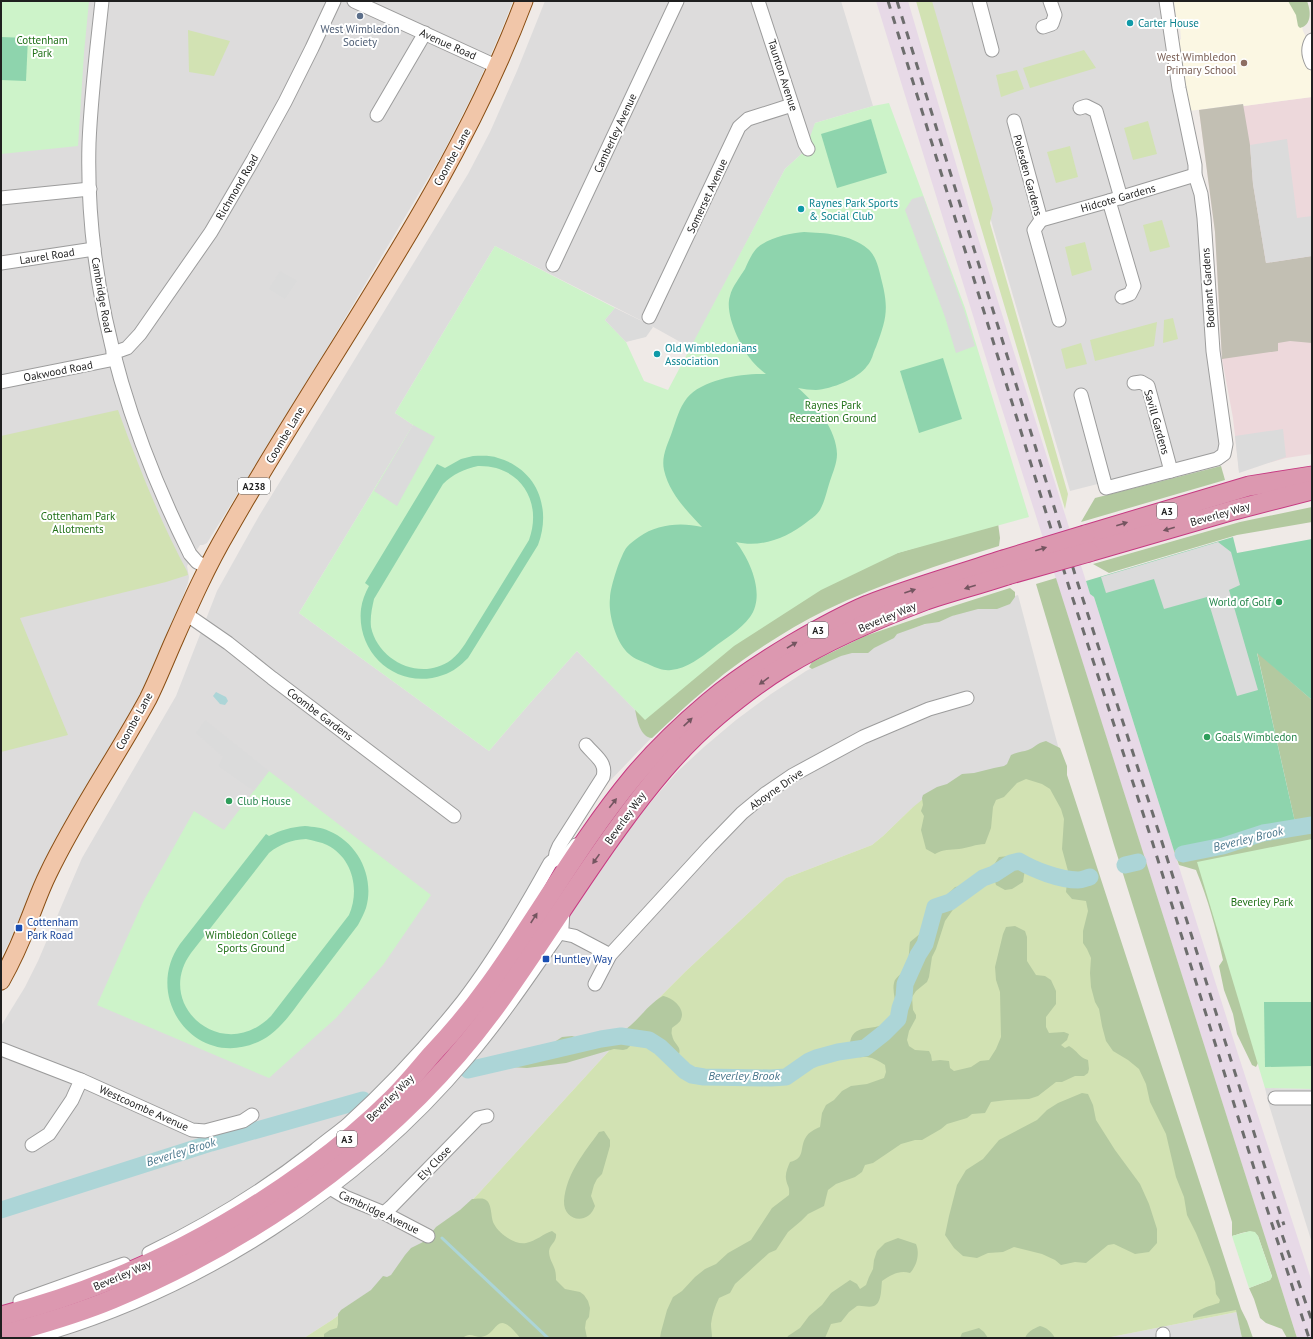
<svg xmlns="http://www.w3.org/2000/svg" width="1313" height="1339" font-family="'PT Sans',sans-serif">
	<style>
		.residential { fill: #dddcdc }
		.commercial { fill: #edd8db }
		.industrial { fill: #e7d9e7 }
		.education { fill: #fbf7e3 }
		.construction { fill: #c2bfb3 }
		.grass { fill: #d2e2b3 }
		.forest { fill: #b3c9a0 }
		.park { fill: #cdf3c9 }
		.pitch { fill: #8ed4ad; fill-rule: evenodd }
		.parking { fill: #dbdbdb }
		.water { fill: #acd5d7 }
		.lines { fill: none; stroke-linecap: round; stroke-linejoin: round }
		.stream { stroke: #acd5d7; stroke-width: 3 }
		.river { stroke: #acd5d7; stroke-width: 17 }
		.minor-casing { stroke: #9c9c9c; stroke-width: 15 }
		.major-casing { stroke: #884d12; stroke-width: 19 }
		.highway-casing { stroke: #c63a82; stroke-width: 21 }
		.minor { stroke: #fff; stroke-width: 13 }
		.major { stroke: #f1c6a9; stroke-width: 17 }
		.highway { stroke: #dc98b0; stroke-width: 19 }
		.rail { stroke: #6d6d6d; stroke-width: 3; stroke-dasharray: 8 8; stroke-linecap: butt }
		.highway-bridge-casing { stroke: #c63a82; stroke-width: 21; stroke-linecap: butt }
		.highway-bridge { stroke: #dc98b0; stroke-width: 19 }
		.oneway { fill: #745560 }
		.service-dot { fill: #5c6f8a; stroke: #fff; stroke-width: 1.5 }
		.culture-dot { fill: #0f9aa8; stroke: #fff; stroke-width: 1.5 }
		.education-dot { fill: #8d6e63; stroke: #fff; stroke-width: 1.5 }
		.leisure-dot { fill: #2e9e5b; stroke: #fff; stroke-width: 1.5 }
		.transit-dot { fill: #1a4fb4; stroke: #fff; stroke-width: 1.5 }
		.labels { text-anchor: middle; stroke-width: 4; stroke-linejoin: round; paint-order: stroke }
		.shield { fill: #fff; stroke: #626262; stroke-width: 1 }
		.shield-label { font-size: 10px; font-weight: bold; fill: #1f1f1f }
		.culture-label { font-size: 11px; fill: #0d838f; stroke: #fff; text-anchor: start }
		.service-label { font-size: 11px; fill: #4e5e75; stroke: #fff }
		.park-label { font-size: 11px; fill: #217119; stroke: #fff }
		.street-label { font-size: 11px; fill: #1f1f1f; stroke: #fff }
		.education-label { font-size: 11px; fill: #785e54; stroke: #fff; text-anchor: end }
		.leisure-label { font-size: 11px; fill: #27864d; stroke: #fff; text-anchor: start }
		.transit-label { font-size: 11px; fill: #164399; stroke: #fff; text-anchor: start }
		.water-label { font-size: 12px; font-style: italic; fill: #4c788d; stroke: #fff }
	</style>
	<rect width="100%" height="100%" fill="#efeae7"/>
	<g class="residential">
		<path d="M1 1H513L501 31 477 86 443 153 329 345 269 443 207 543 203 545H200L187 566 189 577 188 583 172 625 142 692 45 859 10 941 1 957Z"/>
		<path d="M545 1H841L873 106 815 123 809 147 785 169 691 348 648 324 495 246 395 413 413 425 299 613 489 751 531 702 577 651 657 732 606 785 573 833 558 872 400 1081 183 1241 1 1310V1026L25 987 38 961 82 858 176 696 217 591 259 516 468 174 490 132 517 71Z"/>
		<path d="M927 1H1161L1198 195 1222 446 1212 455 1070 491Z"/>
		<path d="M1018 595 1062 761 912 808 883 836 872 845 786 878 686 971 640 1017 479 1193 440 1233 390 1279 332 1320 304 1338H18L180 1276 569 917 633 824 656 796 677 772 704 747 736 720 771 694 806 671 837 655 875 640Z"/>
		<path d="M1265 1088 1312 1089V1243L1269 1105Z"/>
		<path d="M1237 1312 1242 1338H1106Z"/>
	</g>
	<path class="commercial" d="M1312 97V454L1286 458 1239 471 1233 418 1222 359 1215 232 1199 110 1244 106Z"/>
	<path class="industrial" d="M876 1H908L974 225 1090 594 1094 597 1238 1054 1312 1282V1338H1297L995 387Z"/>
	<path class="education" d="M1174 1H1291L1299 15 1303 31 1306 37 1304 45V55L1312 74V97L1244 106 1243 104 1189 111 1179 41 1181 39 1180 27 1177 25Z"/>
	<path class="construction" d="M1243 104 1250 145 1253 184 1266 263 1312 256V343L1290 341 1278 343V351L1222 359 1215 232 1199 110Z"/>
	<g class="grass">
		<path d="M916 1H932L993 209 990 223 1068 494 1065 509 977 214Z"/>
		<path d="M188 30 230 41 214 76 189 72Z"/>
		<path d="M1084 50 1096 68 1030 88 1023 68Z"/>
		<path d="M1017 70 1024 89 1001 97 996 75Z"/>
		<path d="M1148 121 1157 154 1133 160 1124 128Z"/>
		<path d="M1070 146 1078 177 1056 183 1047 152Z"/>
		<path d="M1162 220 1170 247 1150 252 1143 225Z"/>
		<path d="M1085 242 1092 270 1072 276 1065 247Z"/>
		<path d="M1173 318 1178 339 1163 343 1164 320Z"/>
		<path d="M1157 322 1154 346 1095 361 1090 340Z"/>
		<path d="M1081 343 1087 364 1066 369 1061 349Z"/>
		<path d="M118 410C138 465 159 519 187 571L188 575 166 582 20 618 68 735 1 752V436Z"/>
		<path d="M1062 761 1237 1312 1106 1338H304L332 1320 390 1279 440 1233 479 1193 640 1017 686 971 786 878 872 845 883 836 912 808 934 790Z"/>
	</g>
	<g class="forest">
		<path d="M1288 1H1307C1311 11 1312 25 1300 28L1298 26 1296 15Z"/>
		<path d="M1221 466 1225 480 1081 522 1095 498Z"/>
		<path d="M1312 507V522L1237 535 1109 573 1093 564 1240 522Z"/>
		<path d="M998 523 1000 538 999 546C941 564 882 583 826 610 791 627 756 650 724 674 711 685 697 696 685 707 674 717 663 728 652 738 640 737 637 720 635 709L847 568Z"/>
		<path d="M1056 578 1273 1262 1297 1338H1287L1282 1329 1266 1323 1260 1318 1254 1299 1249 1288 1270 1280 1272 1276 1258 1236C1251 1228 1242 1233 1232 1236V1222L1114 845 1036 584Z"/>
		<path d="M1010 588 1015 592V597L1010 604 997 609H978L952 616 939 622 925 624 897 634 894 638 874 648 868 653H852L841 656 812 669 809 667 812 662 865 636 941 610Z"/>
		<path d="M1257 652 1312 700V842L1260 1059 1256 1067 1252 1065 1237 1034 1233 1014 1224 990 1219 966 1223 960C1216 929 1208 899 1196 870L1179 865 1174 851 1295 822Z"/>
		<path d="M1046 741 1060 748 1067 766V775L1241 1309 1247 1321 1253 1338H1242L1236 1310 1193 1318V1315C1200 1308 1210 1306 1219 1303L1220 1300 1216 1294 1215 1282 1210 1267 1196 1233 1187 1215 1184 1197 1176 1177 1166 1134 1150 1102 1146 1084 1139 1069 1128 1060 1113 1051 1106 1041 1102 1026 1099 1009 1095 1002 1091 987 1090 973 1091 958 1087 949 1083 943V931L1088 911 1086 901 1072 899 1066 892 1068 871 1062 849 1064 819 1061 809 1050 789 1042 784 1026 779 1017 783 1004 797 996 800 993 807 991 828 985 844C976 844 968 848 959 849 950 850 943 849 935 854L926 849 921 830 924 816 921 811 923 805 922 798 923 795 937 787 947 784 962 774 974 773 994 768 1004 766 1007 764 1011 755C1017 752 1022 752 1028 750 1035 748 1036 743 1046 741Z"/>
		<path d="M1009 856 1022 859 1025 869 1023 882 1012 889 1005 890 996 885C992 872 991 868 999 857Z"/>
		<path d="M963 886 969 891V895L957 904 945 921 936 949 932 957 929 977 927 982 916 991 912 997 913 1010 916 1015V1018L909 1031 907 1040 909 1046 915 1050 929 1051 931 1055 932 1061 940 1060 949 1061 950 1068 954 1071 971 1067 980 1061 989 1060 996 1049 1001 1037 1000 992 996 980 995 967 1003 934 1006 927 1015 926 1025 931 1027 937V961L1036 975 1045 976 1051 980 1056 991V1004L1046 1017V1027L1049 1033 1064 1032 1069 1034 1067 1040 1061 1045 1065 1048 1069 1046C1078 1051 1078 1057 1088 1060L1089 1069 1088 1073 1084 1076H1075L1062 1082H1056L1038 1096 1029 1099 1007 1100 991 1102 985 1113 972 1114 967 1118 947 1124 941 1129 922 1140H915L901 1144 873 1163 865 1165 862 1172 855 1177 836 1184 828 1190 824 1206 808 1214 801 1221 788 1232 776 1250 769 1253 735 1284 730 1293 719 1298C715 1306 712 1315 711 1324 711 1329 712 1333 712 1338H660L661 1332 667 1310 673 1297 682 1291 695 1277 705 1269 716 1264 728 1253 751 1240 772 1208 789 1195C790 1186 787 1186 786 1179 785 1173 788 1167 790 1162 806 1158 799 1148 806 1137 809 1132 815 1129 820 1127L822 1113 826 1105 834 1100 842 1091 851 1086 867 1084 884 1078 886 1072 885 1065C879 1061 874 1058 867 1057 861 1057 856 1058 851 1055 844 1018 876 1034 890 1021 902 1011 891 995 894 983 895 976 905 973 907 966 909 962 909 948 910 942L927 928 928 909 932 905 942 900 955 887Z"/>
		<path d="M663 996C671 997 686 1008 681 1019 680 1023 675 1025 672 1028 672 1030 671 1033 672 1035 674 1047 686 1046 675 1061H671L666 1059 653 1048 636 1043 632 1044 627 1049 623 1050 614 1049 566 1063 527 1068 509 1067 468 1072 472 1067 550 1049 556 1041 562 1037 572 1036 582 1039 595 1038 602 1032 608 1030 620 1033C637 1024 646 1005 663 996Z"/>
		<path d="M1082 1093 1088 1094 1093 1105 1096 1120 1115 1150 1140 1184 1149 1204 1157 1229V1243L1149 1252 1135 1254 1114 1244 1108 1245 1086 1263 1075 1262 1061 1265 1055 1260 1042 1254 1014 1247 1003 1252 988 1253 977 1258 963 1256 954 1248 945 1235 949 1216 957 1185 966 1170 983 1159 999 1140 1037 1120 1047 1110 1058 1103Z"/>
		<path d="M604 1131 610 1140V1146L602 1174 597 1179 594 1185 591 1196 595 1206C588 1226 563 1221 564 1201 566 1174 584 1153 599 1132Z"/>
		<path d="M472 1199C475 1199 481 1198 484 1199 493 1202 490 1217 494 1224 499 1234 515 1245 526 1243 536 1241 543 1234 552 1231L556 1234C557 1242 550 1244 549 1251 549 1259 553 1263 555 1270 556 1274 556 1277 556 1280L565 1289 580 1292 584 1295 588 1301 590 1308 589 1317 586 1321 585 1328 587 1338H520C495 1306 499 1335 481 1337 474 1337 469 1332 463 1338H324V1334L330 1330 337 1328 338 1324V1314L341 1310 371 1290 383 1276 387 1277 391 1275 405 1255 411 1248 425 1241 436 1227 460 1210Z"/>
		<path d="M898 1238 916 1244C920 1253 917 1266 910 1273 899 1270 891 1275 882 1281 881 1288 882 1303 874 1306 868 1308 862 1305 857 1306L849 1312 841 1322 831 1324 825 1338H787L788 1336 800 1328 809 1316 822 1305 831 1293 850 1280 857 1284 860 1289 866 1285 869 1277 873 1269 874 1260 877 1251 885 1243Z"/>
		<path d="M1040 1326C1047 1328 1051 1331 1055 1338H1025C1028 1331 1033 1329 1040 1326Z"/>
		<path d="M979 1328 984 1332 988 1338H960L962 1333Z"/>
	</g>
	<g class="park">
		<path d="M1 1H89L84 53 78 146 1 154Z"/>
		<path d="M889 103 965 308 1029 517 898 553 821 590 734 646 645 720 577 651 531 702 489 751 299 613 413 425 395 413 495 246 615 308 605 320 626 342 644 381 668 390 785 169 809 147 810 137 815 123 873 106Z"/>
		<path d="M269 771 431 895 383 965 336 1018 269 1078 97 1005 143 902 194 811 224 830Z"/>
		<path d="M1312 839V1089L1265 1088 1197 862Z"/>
		<path d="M1250 1231 1255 1232 1258 1236 1272 1277 1270 1280 1249 1288 1232 1236Z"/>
	</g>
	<g class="pitch">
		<path d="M1 37 28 38 26 81 1 80Z"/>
		<path d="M871 119 887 173 837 188 821 134Z"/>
		<path d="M804 232C824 233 851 234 868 249 877 257 879 270 882 282 889 310 886 320 876 347 873 353 872 361 867 366 858 379 831 389 816 390 810 390 804 389 798 388 815 402 837 431 837 454 837 463 833 472 830 481 827 490 825 501 820 510 817 515 811 519 807 522 787 538 761 548 736 542 750 560 766 595 750 617 740 630 726 638 713 648 700 658 688 668 671 670 663 671 657 668 650 665 644 662 634 659 629 654 616 643 608 614 610 598 610 587 621 554 627 547 630 543 635 540 639 537 657 524 681 522 702 527 687 511 669 493 664 470 661 456 668 444 672 432 676 421 679 408 687 398 702 379 743 373 766 374 761 370 756 366 752 361 741 348 724 314 730 296 732 287 740 277 745 269 748 262 752 253 757 248 768 238 790 233 804 232Z"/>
		<path d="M943 358 962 419 919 433 900 371Z"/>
		<path d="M473 456C481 456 490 455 498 458 537 469 552 508 538 545L468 658C461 665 453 672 443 675 399 691 356 655 361 609 362 601 365 593 369 586L365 583 437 464 445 468 461 459ZM478 466C520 465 543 501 529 540L465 644C461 650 457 655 451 660 421 682 378 661 371 627 370 617 372 608 374 599L443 484C453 474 464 469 478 466Z"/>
		<path d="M1233 537 1237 553 1312 539V700L1257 653 1295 822 1174 851 1094 597 1090 594 1086 581Z"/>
		<path d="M305 826C313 827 322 827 329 831 358 843 375 877 366 908 364 914 361 919 358 925 342 946 326 967 310 988 295 1007 281 1032 258 1042 196 1070 142 998 180 944L266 834 269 836C281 830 291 827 305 826ZM306 839C314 841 321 842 327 845 353 858 360 890 349 915L271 1016C223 1065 153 1005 191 953L269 853C280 844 291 840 306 839Z"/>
		<path d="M1264 1002H1312V1066L1265 1067Z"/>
	</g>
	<g class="parking">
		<path d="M1287 139 1297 218 1312 216V256L1266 263 1253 184 1250 145Z"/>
		<path d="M923 196 964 310 975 346 956 353 945 317 905 210 912 199Z"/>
		<path d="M280 271 297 281 285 299 269 289Z"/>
		<path d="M615 308 648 324 653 327 646 337 626 342 605 320Z"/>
		<path d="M413 425 435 437 397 506 374 491Z"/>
		<path d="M1283 429 1286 457 1239 473 1235 436Z"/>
		<path d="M1218 542 1231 552 1240 585 1229 590 1258 690 1237 696 1207 597 1164 609 1154 579 1106 593 1101 577Z"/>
		<path d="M205 720 269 771 254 791 218 766 223 757 196 733Z"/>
	</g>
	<path class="water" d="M216 692 226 697 228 701 225 705 220 704 213 696Z"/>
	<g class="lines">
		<path class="stream" d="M442 1238 548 1338"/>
		<g class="river">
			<path d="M1183 854 1223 846 1263 833 1312 825"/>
			<path d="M1125 865 1138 862"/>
			<path d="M468 1070 601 1039 621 1036 649 1040 660 1047 685 1071 692 1075 704 1077 771 1078 786 1077 809 1061 816 1058 838 1052 865 1048 884 1033 898 1019 900 1008 904 997 905 984 918 955 925 944 935 907 950 902 983 878 994 874 1011 863 1019 861C1034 870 1060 880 1078 880 1082 880 1086 878 1090 877"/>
			<path d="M1 1210 211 1143 363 1100"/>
		</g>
		<g class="minor-casing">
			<g id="minor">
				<path d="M102 1C97 48 91 95 89 143 85 287 126 426 190 554L197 562 207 567"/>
				<path d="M354 1 498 67"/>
				<path d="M758 1 805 144 808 149"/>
				<path d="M979 1 992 50"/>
				<path d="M1043 27 1052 24 1055 15 1050 1"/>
				<path d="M1312 40C1307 48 1308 55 1312 63"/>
				<path d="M1080 108 1086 106 1096 111 1121 198"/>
				<path d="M377 115 425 33"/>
				<path d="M1014 121 1041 220 1034 230 1059 320"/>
				<path d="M1 198 90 189"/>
				<path d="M1109 201 1134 286 1130 294 1122 297"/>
				<path d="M1041 220 1109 201 1195 175"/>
				<path d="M1 263 94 249"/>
				<path d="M553 265 677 1"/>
				<path d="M649 317 739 127 748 119 792 105"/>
				<path d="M113 353 127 348 140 334 211 232 253 160 285 102 312 48 334 1"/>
				<path d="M1 382 115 359"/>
				<path d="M1134 383 1141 382 1148 386 1171 471"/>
				<path d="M1081 395 1106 488 1217 459 1224 454 1226 444 1213 351 1204 218 1201 194 1195 175V165L1179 88 1166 1"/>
				<path d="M186 614 228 643 272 678 454 816"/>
				<path d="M555 859 556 853 559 846 603 777C607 762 595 756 586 745"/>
				<path d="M559 933 574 936 610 955"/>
				<path d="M595 984 610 955 710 846 742 813 765 794 793 775 863 737 929 709 967 698"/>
				<path d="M1 1049 81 1080 192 1130 205 1131 243 1121 252 1115"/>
				<path d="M1275 1098H1312"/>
				<path d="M32 1145 49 1134 72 1100 81 1080"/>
				<path d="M330 1188 345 1197 384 1213 428 1236"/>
				<path d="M384 1213 391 1207 478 1118 487 1116"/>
				<path d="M149 1253C207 1225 263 1191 314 1151 325 1142 336 1134 347 1125 389 1087 428 1045 463 1001 496 958 524 910 550 863 555 858 560 859 566 855 570 853 573 849 576 845"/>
				<path d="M20 1301 124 1264"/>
				<path d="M1163 1334V1338"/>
				<path d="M32 1338C199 1291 357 1189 468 1057 501 1018 530 975 559 933L562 927 563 910"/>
			</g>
		</g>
		<g class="major-casing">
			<path id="major" d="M1 981C11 963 20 944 27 925 34 908 40 890 48 874 77 813 116 758 148 699 158 679 166 658 175 638 191 602 207 566 227 532 326 356 452 192 524 1"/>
		</g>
		<g class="highway-casing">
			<g id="highway">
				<path d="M1085 535 1249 486 1312 476"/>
				<path d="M1089 552 1234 510 1312 490"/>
				<path d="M1 1316C114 1287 215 1237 309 1169 338 1148 368 1123 393 1098 407 1084 419 1069 432 1054 453 1032 472 1009 490 984 539 916 580 841 634 776 656 750 682 725 708 703 735 680 763 662 793 644 817 630 842 616 868 605 912 588 958 575 1003 560"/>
				<path d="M1 1335C39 1325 77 1314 113 1299 265 1235 408 1132 504 995 543 940 578 883 618 828 647 788 678 749 717 716 737 699 762 680 785 666 829 639 878 618 926 600 953 591 980 584 1007 575"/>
			</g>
		</g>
		<use href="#minor" class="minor"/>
		<use href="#major" class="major"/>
		<use href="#highway" class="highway"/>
		<g class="rail">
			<path d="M888 1 1069 587 1152 841 1258 1181 1309 1338"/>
			<path d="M897 1 1078 584 1161 839 1268 1177 1284 1225"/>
			<path d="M1277 1220 1312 1321"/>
		</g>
		<g class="highway-bridge-casing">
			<g id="highway-bridge">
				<path d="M1003 560 1085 535"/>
				<path d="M1007 575 1089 552"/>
			</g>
		</g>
		<use href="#highway-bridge" class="highway-bridge"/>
	</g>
	<defs><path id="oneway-solid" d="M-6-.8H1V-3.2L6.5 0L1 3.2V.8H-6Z"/></defs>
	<g class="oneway">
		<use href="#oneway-solid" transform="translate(1122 524) rotate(-17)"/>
		<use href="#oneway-solid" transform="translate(1169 529) rotate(164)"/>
		<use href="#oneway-solid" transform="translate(1041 549) rotate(-17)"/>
		<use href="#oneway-solid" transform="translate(970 587) rotate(163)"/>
		<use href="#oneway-solid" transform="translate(910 591) rotate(-19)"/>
		<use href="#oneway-solid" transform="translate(792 645) rotate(-31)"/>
		<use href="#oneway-solid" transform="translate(764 681) rotate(144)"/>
		<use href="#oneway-solid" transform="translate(688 722) rotate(-43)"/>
		<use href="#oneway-solid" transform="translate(613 803) rotate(-52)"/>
		<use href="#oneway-solid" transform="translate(596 859) rotate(125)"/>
		<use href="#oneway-solid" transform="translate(534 918) rotate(-57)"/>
	</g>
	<circle class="service-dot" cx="360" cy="16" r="4"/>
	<g class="culture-dot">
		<circle cx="1130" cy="23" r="4"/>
		<circle cx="801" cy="209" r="4"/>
		<circle cx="657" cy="354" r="4"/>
	</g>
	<circle class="education-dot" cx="1244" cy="63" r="4"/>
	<g class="leisure-dot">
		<circle cx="1279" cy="602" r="4"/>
		<circle cx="1207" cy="737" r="4"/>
		<circle cx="229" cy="801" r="4"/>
	</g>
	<g class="transit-dot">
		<rect x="15" y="924" width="8" height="8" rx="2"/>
		<rect x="542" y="955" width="8" height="8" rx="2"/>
	</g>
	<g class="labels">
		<g class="shield">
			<rect x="238" y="478" width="32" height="16" rx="3"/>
			<rect x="1157" y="503" width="20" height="16" rx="3"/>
			<rect x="808" y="622" width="20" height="16" rx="3"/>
			<rect x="337" y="1131" width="20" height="16" rx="3"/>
		</g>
		<g class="shield-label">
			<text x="254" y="490">A238</text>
			<text x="1167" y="515">A3</text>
			<text x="818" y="634">A3</text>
			<text x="347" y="1143">A3</text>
		</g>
		<g class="culture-label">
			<text x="1138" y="27">Carter House</text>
			<text x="809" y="207">Raynes Park Sports<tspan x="809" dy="13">&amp; Social Club</tspan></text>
			<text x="665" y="352">Old Wimbledonians<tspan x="665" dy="13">Association</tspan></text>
		</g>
		<g class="service-label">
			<text x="360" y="33">West Wimbledon<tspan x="360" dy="13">Society</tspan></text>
		</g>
		<g class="park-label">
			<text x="42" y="44">Cottenham<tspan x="42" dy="13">Park</tspan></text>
			<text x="833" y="409">Raynes Park<tspan x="833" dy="13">Recreation Ground</tspan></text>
			<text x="78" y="520">Cottenham Park<tspan x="78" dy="13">Allotments</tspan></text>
			<text x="1262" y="906">Beverley Park</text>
			<text x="251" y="939">Wimbledon College<tspan x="251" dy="13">Sports Ground</tspan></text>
		</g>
		<g class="street-label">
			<text transform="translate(448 44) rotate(24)" y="4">Avenue Road</text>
			<text transform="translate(783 75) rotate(72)" y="4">Taunton Avenue</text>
			<text transform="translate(615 133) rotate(-65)" y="4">Camberley Avenue</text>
			<text transform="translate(452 157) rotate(-61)" y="4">Coombe Lane</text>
			<text transform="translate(1028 175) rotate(75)" y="4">Polesden Gardens</text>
			<text transform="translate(237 187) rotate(-60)" y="4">Richmond Road</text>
			<text transform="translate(707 196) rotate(-65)" y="4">Somerset Avenue</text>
			<text transform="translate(1118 198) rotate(-16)" y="4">Hidcote Gardens</text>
			<text transform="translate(47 256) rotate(-9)" y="4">Laurel Road</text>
			<text transform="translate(1208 288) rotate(-94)" y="4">Bodnant Gardens</text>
			<text transform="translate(102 295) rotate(80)" y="4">Cambridge Road</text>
			<text transform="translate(58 371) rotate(-11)" y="4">Oakwood Road</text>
			<text transform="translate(1157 422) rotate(74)" y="4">Savill Gardens</text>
			<text transform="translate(285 435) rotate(-59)" y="4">Coombe Lane</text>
			<text transform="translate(1220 514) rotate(-16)" y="4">Beverley Way</text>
			<text transform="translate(887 617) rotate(-23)" y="4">Beverley Way</text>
			<text transform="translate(320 714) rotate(37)" y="4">Coombe Gardens</text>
			<text transform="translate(134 721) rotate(-61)" y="4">Coombe Lane</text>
			<text transform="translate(776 789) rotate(-35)" y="4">Aboyne Drive</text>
			<text transform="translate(625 818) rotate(-54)" y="4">Beverley Way</text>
			<text transform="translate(390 1098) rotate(-45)" y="4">Beverley Way</text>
			<text transform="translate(144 1108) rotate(24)" y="4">Westcoombe Avenue</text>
			<text transform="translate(434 1163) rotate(-46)" y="4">Ely Close</text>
			<text transform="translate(379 1212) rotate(25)" y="4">Cambridge Avenue</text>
			<text transform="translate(122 1275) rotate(-23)" y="4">Beverley Way</text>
		</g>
		<g class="education-label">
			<text x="1236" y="61">West Wimbledon<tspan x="1236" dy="13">Primary School</tspan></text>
		</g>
		<g class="leisure-label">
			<text x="1271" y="606" text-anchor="end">World of Golf</text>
			<text x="1215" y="741">Goals Wimbledon</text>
			<text x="237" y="805">Club House</text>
		</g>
		<g class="transit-label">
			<text x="27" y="926">Cottenham<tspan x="27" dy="13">Park Road</tspan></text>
			<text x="554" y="963">Huntley Way</text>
		</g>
		<g class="water-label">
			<text transform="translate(1248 839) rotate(-14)" y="4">Beverley Brook</text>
			<text x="744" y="1080">Beverley Brook</text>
			<text transform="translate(181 1152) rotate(-17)" y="4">Beverley Brook</text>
		</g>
	</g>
	<rect width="1313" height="1339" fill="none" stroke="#1f1f1f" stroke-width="4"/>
</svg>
